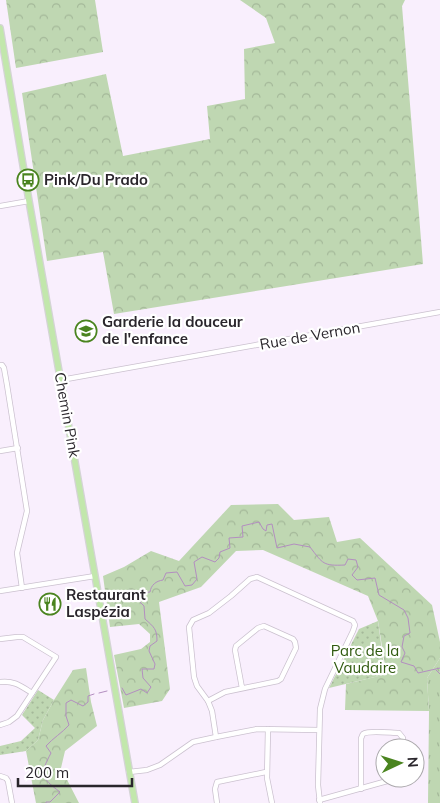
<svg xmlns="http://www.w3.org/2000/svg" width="440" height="803" font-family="Mulish,sans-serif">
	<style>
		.grass { fill: url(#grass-tufts) }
		.forest { fill: url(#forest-crowns) }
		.park { fill: url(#park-dots) }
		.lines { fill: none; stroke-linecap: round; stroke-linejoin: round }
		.stream { stroke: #b38ec0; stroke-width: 1 }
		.minor-casing { stroke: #cbc1cf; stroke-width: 6 }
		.major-casing { stroke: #d4d4d5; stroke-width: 8 }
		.minor { stroke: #fff; stroke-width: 4.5 }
		.major { stroke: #c2e7ac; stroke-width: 5.5 }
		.labels { text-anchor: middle; stroke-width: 4.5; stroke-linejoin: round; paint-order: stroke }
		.poi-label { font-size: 15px; font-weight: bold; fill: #2a262c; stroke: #fff; text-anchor: start }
		.street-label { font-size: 15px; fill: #2a262c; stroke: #fff }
		.park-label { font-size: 15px; fill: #305a0f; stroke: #fff }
	</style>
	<defs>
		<pattern id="grass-tufts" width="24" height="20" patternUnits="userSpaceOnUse" patternTransform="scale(1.25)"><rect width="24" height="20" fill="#bfd7b2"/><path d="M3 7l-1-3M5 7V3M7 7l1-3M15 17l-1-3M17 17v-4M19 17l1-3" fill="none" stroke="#a4b899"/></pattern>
		<pattern id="forest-crowns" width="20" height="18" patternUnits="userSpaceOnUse" patternTransform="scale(1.25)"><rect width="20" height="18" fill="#bfd7b2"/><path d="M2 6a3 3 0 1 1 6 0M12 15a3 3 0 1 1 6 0" fill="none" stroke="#a4b899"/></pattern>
		<pattern id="park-dots" width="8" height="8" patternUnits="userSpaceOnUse" patternTransform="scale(1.25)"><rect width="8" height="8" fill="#bfd7b2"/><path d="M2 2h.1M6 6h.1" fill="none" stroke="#a4b899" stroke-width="1.8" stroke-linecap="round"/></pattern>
	</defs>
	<rect width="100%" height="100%" fill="#f9effd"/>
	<path class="grass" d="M440 658V803H428L429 711 427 678Z"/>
	<g class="forest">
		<path d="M6 0H95L103 52 16 68Z"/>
		<path d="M240 0H405L402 6 423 264 114 314 103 252 47 261 22 93 106 74 123 156 210 139 207 106 245 99 244 49 275 43 266 18Z"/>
		<path d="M278 504 294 520 329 517 337 542 360 538 432 605 440 642V658L427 678 429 711 345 710 346 684 383 675 386 672 378 621 368 596 263 550 236 551 201 587 159 602 170 689 162 701 124 708 114 655 141 649 150 642V634L139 624 110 627 103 576 124 567 151 551 179 561 231 505Z"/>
		<path d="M86 668 91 702 97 726 65 751 61 768 79 803H36L26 751 38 740 43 720 54 700 73 670Z"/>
	</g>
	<g class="park">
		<path d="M378 621 385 673 383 675 329 688 359 629Z"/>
		<path d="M38 690 54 700 43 720 38 740 26 751 0 755V746L21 741 35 728 22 715Z"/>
	</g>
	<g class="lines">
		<g class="stream">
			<path d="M436 670 440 674"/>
			<path d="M122 688 126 695 141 689 147 693 151 687 143 678 142 669H154L155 664 149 651 150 646 157 641C157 629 154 627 145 619L144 606 137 599 141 593 150 592C151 585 156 581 163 580L166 573 177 572 185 586 192 585 197 579 194 562 202 557 215 562 219 558 220 552 230 548 229 538 243 537 242 526 259 522 263 529 266 531 267 525 272 524 277 548 294 544 310 547C323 564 323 566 345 565L348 559 356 560 358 567 352 575 357 580 375 578 379 595 404 610 408 618 410 633 404 636 402 647 405 653 401 662 414 666 418 673 440 668"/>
			<path d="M99 693 107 691"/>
			<path d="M46 803V802H50L60 792C40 777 40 774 51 753L46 746C53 738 62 733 69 725L66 716V703L71 700 83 706 88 702V696L94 694"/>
		</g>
		<g class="minor-casing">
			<g id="minor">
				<path d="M0 206 29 201"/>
				<path d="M0 365H2L4 368 7 385 27 511 17 553 22 588"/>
				<path d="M61 380 440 312"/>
				<path d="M0 451 18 448"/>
				<path d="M0 591 95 576"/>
				<path d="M0 639 17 637H23L56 657 17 716 9 722 0 725"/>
				<path d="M0 682C13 680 21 686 32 693"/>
				<path d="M208 701 225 692 278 681 281 679 296 648 295 642 293 639 264 626 258 628 236 646 235 650 242 688"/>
				<path d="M268 729 267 778 272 803"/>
				<path d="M216 737 212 711 208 701 197 686 194 677 189 627 193 620 209 613 231 596 250 579 257 577 353 621 355 625 353 631 325 689 320 709 318 785 320 803"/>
				<path d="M129 772 147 770 160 765 193 742 216 737 257 729 319 730"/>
				<path d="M0 776 6 778 8 781 12 803"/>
				<path d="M361 789V738C362 737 362 735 363 734 369 730 391 733 399 733L403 738V748"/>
				<path d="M319 800 398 778"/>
				<path d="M217 803 215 789 217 782 266 772"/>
			</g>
		</g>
		<g class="major-casing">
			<path id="major" d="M0 28 29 201 135 803"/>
		</g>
		<use href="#minor" class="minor"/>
		<use href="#major" class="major"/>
	</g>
	<defs>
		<g id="bus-ring" transform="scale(1.125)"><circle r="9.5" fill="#fff" stroke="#4a841f" stroke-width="1.5"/><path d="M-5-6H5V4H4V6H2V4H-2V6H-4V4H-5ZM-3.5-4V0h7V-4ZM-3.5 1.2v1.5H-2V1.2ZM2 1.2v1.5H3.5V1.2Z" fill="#4a841f"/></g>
		<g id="school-ring" transform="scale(1.125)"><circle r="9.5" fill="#fff" stroke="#4a841f" stroke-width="1.5"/><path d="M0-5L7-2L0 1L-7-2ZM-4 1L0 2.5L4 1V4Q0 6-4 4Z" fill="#4a841f"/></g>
		<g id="restaurant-ring" transform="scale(1.125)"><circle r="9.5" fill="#fff" stroke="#4a841f" stroke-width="1.5"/><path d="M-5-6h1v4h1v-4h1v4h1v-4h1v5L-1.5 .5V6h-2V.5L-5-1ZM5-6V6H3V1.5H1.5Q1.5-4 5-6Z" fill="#4a841f"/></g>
	</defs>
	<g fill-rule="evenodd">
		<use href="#bus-ring" x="28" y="180"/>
		<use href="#school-ring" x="86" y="331"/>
		<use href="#restaurant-ring" x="50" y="604"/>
	</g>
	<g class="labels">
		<g class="poi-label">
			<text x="44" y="185">Pink/Du Prado</text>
			<text x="102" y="327">Garderie la douceur<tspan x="102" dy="17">de l'enfance</tspan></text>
			<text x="66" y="600">Restaurant<tspan x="66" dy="17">Laspézia</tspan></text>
		</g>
		<g class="street-label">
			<text transform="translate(310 336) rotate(-10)" y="5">Rue de Vernon</text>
			<text transform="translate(67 415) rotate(80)" y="5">Chemin Pink</text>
		</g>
		<g class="park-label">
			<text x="365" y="656">Parc de la<tspan x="365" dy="17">Vaudaire</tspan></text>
		</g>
	</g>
	<g transform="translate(400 763) rotate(86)"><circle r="24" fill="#ffffff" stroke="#aaa8ab"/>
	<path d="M0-4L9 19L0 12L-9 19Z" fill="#4a841f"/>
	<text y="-8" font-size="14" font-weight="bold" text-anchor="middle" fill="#2a262c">N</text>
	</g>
	<path d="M18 778v8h114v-8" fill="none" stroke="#2a262c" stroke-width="2.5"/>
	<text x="25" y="778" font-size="15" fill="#2a262c" stroke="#ffffff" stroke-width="4" paint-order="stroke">200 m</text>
</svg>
